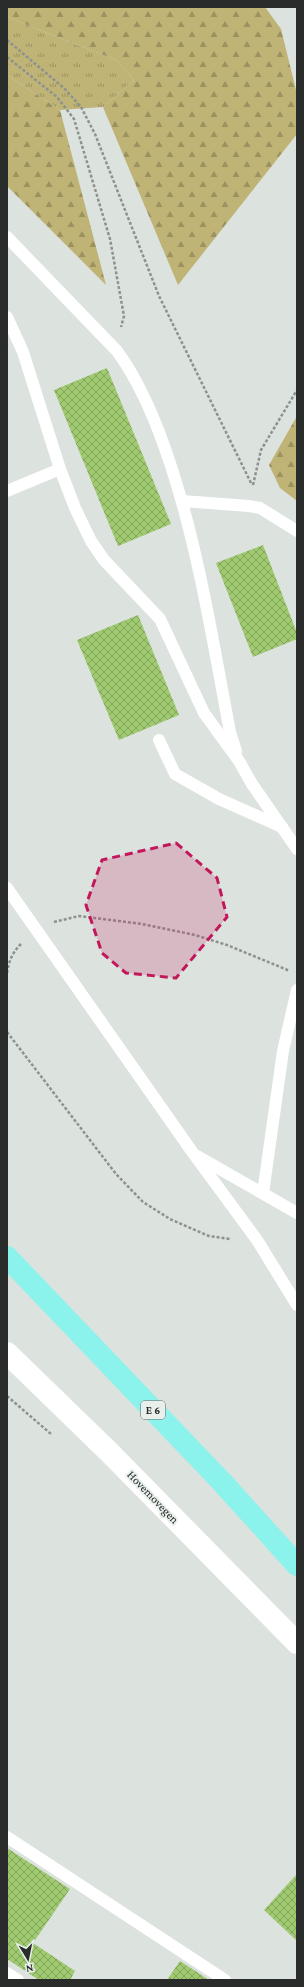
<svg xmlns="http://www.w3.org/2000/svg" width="304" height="1987" font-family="'Crimson Pro',serif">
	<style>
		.grass { fill: url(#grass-tufts) }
		.forest { fill: url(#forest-firs) }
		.building { fill: url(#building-cross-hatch) }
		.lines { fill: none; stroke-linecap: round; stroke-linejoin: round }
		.path { stroke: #8e928f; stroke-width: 2.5; stroke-dasharray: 3 2; stroke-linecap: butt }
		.service { stroke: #fff; stroke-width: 12 }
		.minor { stroke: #fff; stroke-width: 22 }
		.trunk { stroke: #8cf2ec; stroke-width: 22 }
		.marked { fill: #c2185b; fill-opacity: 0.2; stroke: #c2185b; stroke-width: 3; stroke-dasharray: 8 5; stroke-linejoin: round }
		.labels { text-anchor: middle; stroke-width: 4; stroke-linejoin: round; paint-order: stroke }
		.shield { fill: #e9f0ec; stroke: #636764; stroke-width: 1 }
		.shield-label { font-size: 11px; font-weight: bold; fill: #292c2a }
		.street-label { font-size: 12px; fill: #292c2a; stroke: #e9f0ec }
	</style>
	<defs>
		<pattern id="grass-tufts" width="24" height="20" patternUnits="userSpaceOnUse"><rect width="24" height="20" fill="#bfb375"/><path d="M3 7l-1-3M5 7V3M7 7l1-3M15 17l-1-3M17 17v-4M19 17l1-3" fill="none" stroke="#9b9260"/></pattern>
		<pattern id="forest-firs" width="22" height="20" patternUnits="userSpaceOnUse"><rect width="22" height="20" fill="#bfb375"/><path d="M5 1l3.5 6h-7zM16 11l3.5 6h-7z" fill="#9b9260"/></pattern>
		<pattern id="building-cross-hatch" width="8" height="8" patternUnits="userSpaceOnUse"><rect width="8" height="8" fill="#9fca70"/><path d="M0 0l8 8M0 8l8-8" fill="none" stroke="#82a45c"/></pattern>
	</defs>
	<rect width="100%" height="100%" fill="#dce2de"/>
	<path class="grass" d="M7 17 116 60 134 80 103 107 60 110 7 75Z"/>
	<g class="forest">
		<path d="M7 7H265L281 29 297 94V134L178 285 103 107 134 80 116 60 7 17Z"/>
		<path d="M7 75 60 110 106 285 7 186Z"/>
		<path d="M297 416V501L280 488 269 465Z"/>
	</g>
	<g class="building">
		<path d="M107 368 171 524 118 546 54 390Z"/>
		<path d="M263 545 297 633V639L253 657 216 563Z"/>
		<path d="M138 615 179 715 119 740 77 640Z"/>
		<path d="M7 1848 70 1889 33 1943 75 1971 70 1980H39L7 1959Z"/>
		<path d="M297 1874V1941L264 1910Z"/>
		<path d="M180 1961 209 1980H167Z"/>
	</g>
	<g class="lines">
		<g class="path">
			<path d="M7 40 65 89 81 107 95 134 159 296 252 485"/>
			<path d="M7 57 57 97 74 119 110 239 124 316 121 327"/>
			<path d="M253 485 261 450 297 390"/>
			<path d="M54 922 79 916 142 924 195 935 227 945 290 971"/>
			<path d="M7 973C9 961 12 953 21 944"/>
			<path d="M7 1032 116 1174 143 1202 170 1219 188 1227 209 1236 230 1239"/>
			<path d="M7 1396 51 1434"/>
		</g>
		<g class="service">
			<path d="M7 237 117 351C142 385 158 426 171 466 199 552 213 642 230 732L236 751"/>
			<path d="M7 317 23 352 60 469 75 508 91 541 104 560 160 619 204 713 239 761 252 784 297 849"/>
			<path d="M7 491 60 469"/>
			<path d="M182 501 249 506 260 508 297 531"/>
			<path d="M159 740 175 774 219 799 282 827"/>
			<path d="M7 888 193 1153 257 1240 297 1305"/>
			<path d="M197 1156 297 1213"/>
			<path d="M263 1193 283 1051 297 990"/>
			<path d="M7 1837 225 1980"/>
			<path d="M7 1973 18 1980"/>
		</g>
		<path class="minor" d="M7 1353 110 1453 297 1643"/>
		<path class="trunk" d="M7 1257 221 1481 297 1565"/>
	</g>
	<path class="marked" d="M176 843 217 878 227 917 176 978 126 973 102 953 86 905 102 860Z"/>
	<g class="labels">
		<rect class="shield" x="141" y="1401" width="24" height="18" rx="3"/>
		<g class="shield-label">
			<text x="153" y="1414">E 6</text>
		</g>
		<g class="street-label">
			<text transform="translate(153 1497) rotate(46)" y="4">Hovemovegen</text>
		</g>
	</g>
	<rect width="304" height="1987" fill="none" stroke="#292c2a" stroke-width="16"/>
	<g transform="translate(28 1959) rotate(170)" stroke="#e9f0ec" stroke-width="3" paint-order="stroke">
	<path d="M0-3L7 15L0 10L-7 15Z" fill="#292c2a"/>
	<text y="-6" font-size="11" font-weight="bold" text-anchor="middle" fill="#292c2a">N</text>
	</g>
</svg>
